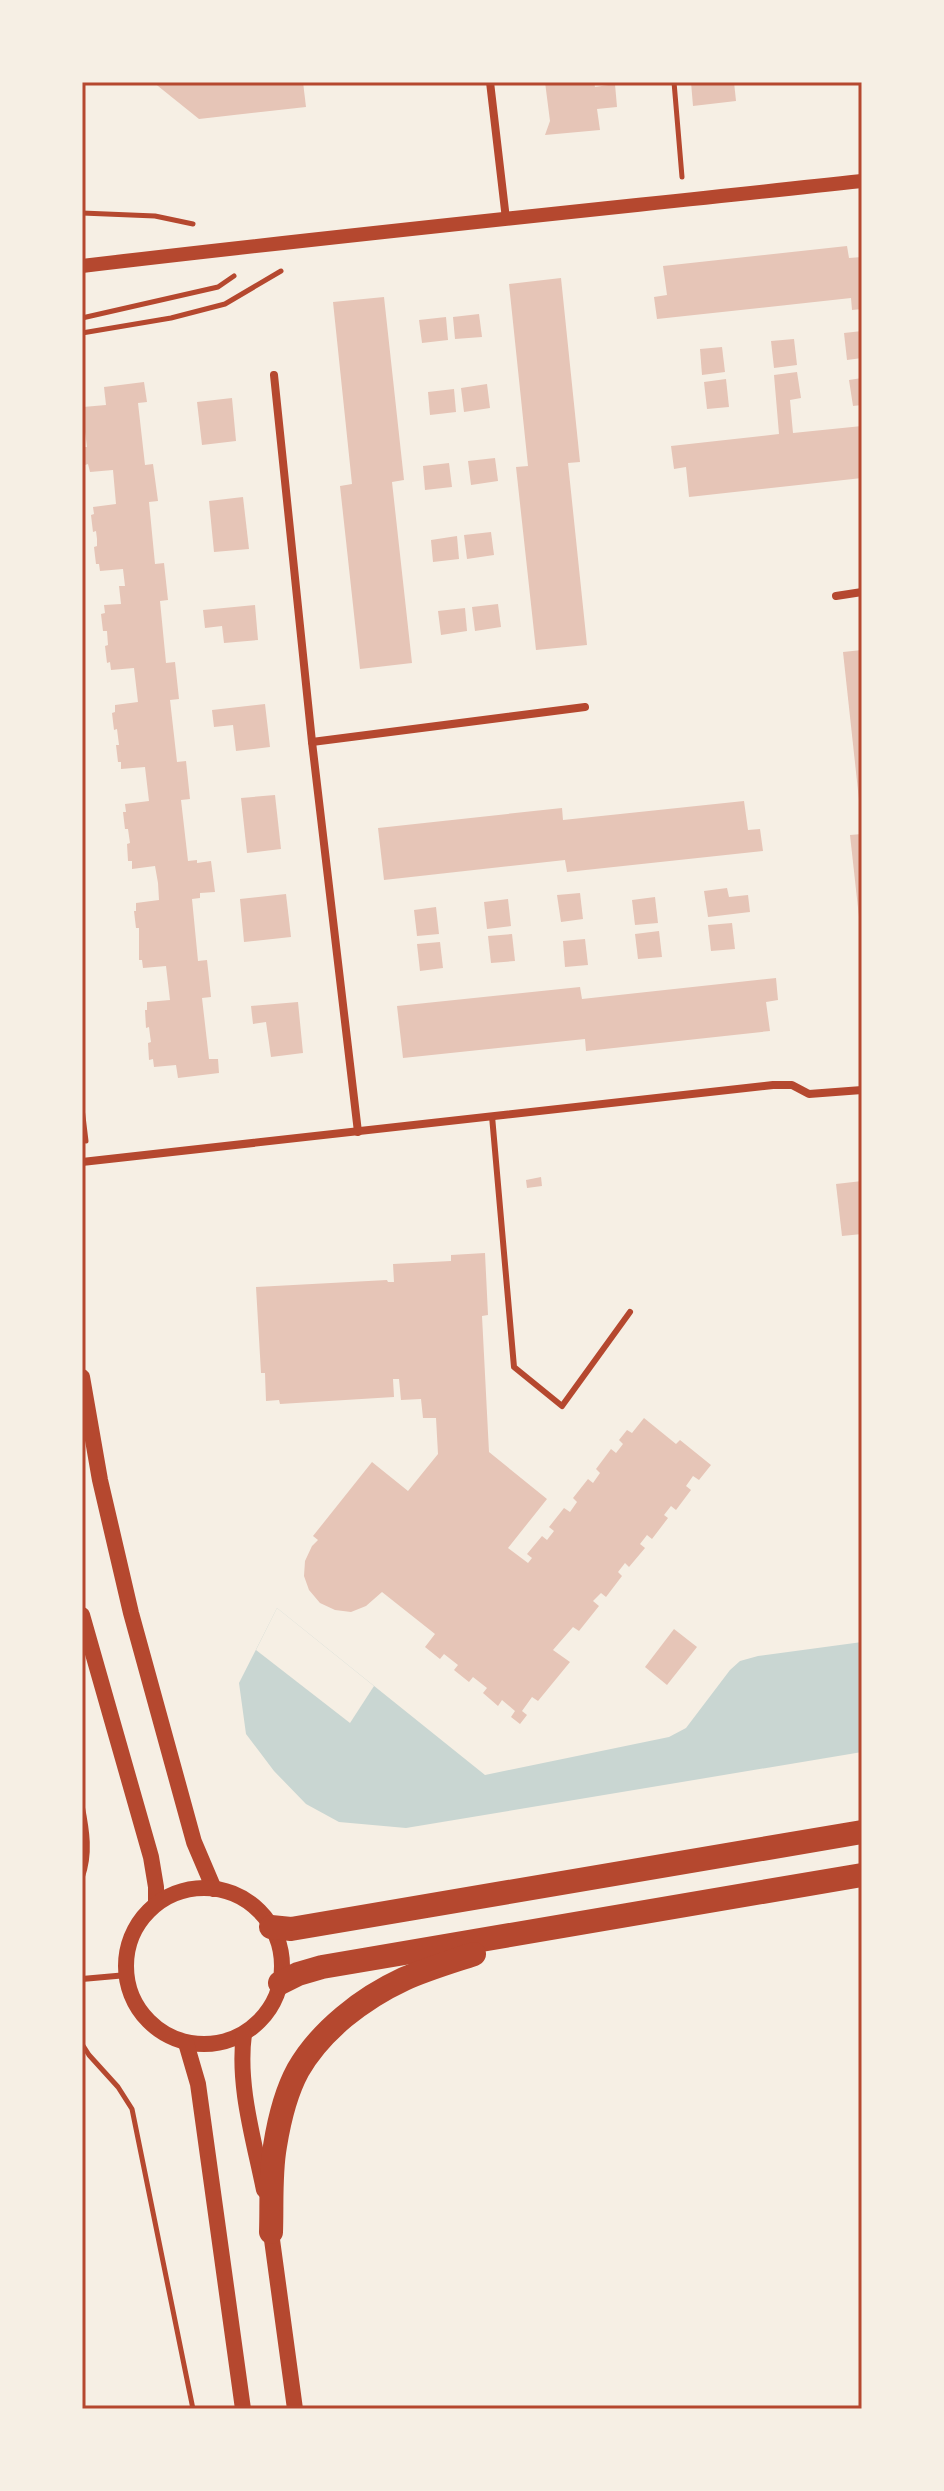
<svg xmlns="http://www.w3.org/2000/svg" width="944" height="2491" font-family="Quicksand,sans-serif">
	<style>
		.water { fill: #c9d6d2 }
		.pier { fill: #f6efe4 }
		.building { fill: #e6c5b7 }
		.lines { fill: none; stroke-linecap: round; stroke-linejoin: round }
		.path { stroke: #b5482f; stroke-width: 5 }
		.service { stroke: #b5482f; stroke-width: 6 }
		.minor { stroke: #b5482f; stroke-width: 8 }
		.tertiary { stroke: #b5482f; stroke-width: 14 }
		.secondary { stroke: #b5482f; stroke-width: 16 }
		.motorway { stroke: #b5482f; stroke-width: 24 }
		.neatline { fill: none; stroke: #b5482f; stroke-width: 3 }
	</style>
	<rect width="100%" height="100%" fill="#f6efe4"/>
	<path class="water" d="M277 1608 485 1775 669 1737 686 1728 730 1670 740 1661 758 1656 862 1642V1752L406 1828 339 1822 306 1804 274 1771 246 1734 239 1683Z"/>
	<path class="pier" d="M277 1608 374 1686 350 1723 256 1650Z"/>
	<g class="building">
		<path d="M153 82H303L306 107 199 119Z"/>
		<path d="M545 82H594L595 87 615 84 617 107 597 109 600 130 545 135 550 121Z"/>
		<path d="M691 82H734L736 101 693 106Z"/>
		<path d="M847 246 849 258 862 257V309L852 310 851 298 657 319 654 297 667 295 663 266Z"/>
		<path d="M561 278 580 462 568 463 587 645 536 650 516 467 528 466 509 284Z"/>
		<path d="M384 297 404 480 392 482 412 663 360 669 340 486 352 484 333 302Z"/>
		<path d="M479 314 482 337 455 339 453 317Z"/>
		<path d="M446 317 448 340 422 343 419 320Z"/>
		<path d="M862 331V358L847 360 844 333Z"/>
		<path d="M794 339 797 365 774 368 771 341Z"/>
		<path d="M722 347 725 372 702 375 700 349Z"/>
		<path d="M797 372 801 398 790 400 793 433 862 426V478L689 497 686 467 674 469 671 446 779 434 774 375Z"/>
		<path d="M862 378V405L853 406 849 380Z"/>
		<path d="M726 379 729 407 707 409 704 382Z"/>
		<path d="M144 382 147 402 138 403 145 465 153 464 158 501 149 502 155 564 164 563 168 600 160 601 166 663 175 662 179 699 170 700 177 762 186 761 190 799 181 800 188 861 197 860V863L211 861 215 892 200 893V898L192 899 198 961 207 960 209 978 211 997 202 998 209 1059H218L219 1073 178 1078 176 1065 154 1067 153 1059 149 1060 148 1043 151 1042 150 1035 149 1027 146 1028 145 1010H147V1002L170 1000 166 966 143 968 142 960H139V928H136L134 911H136V903L159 900 158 883 155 866 132 869V861H128L127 844 130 843 128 829H125L123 812H126L125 804 149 801 145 767 121 769V762H118L116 745H119L117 729 114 730 112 713 115 712V705L138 702 134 668 111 670 110 662 107 663 105 646 108 645 107 631H103L101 614 105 613 104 605 121 604 119 586H125L123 569 100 571 99 564H96L94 547 97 546V539L96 531 93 532 91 515 94 514 93 507 116 504 113 470 90 472 88 464 85 465 83 447H87L86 439 85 432 82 430 83 407 106 405 104 387Z"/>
		<path d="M487 384 490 408 464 412 461 388Z"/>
		<path d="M454 389 456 412 430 415 428 392Z"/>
		<path d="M232 398 236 441 202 445 197 402Z"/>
		<path d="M495 458 498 481 471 485 468 461Z"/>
		<path d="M449 463 452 487 425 490 423 466Z"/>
		<path d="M243 497 249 549 214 552 209 501Z"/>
		<path d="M491 532 494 555 467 559 464 535Z"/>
		<path d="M457 536 459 559 433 562 431 540Z"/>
		<path d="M498 604 501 627 475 631 472 607Z"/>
		<path d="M255 605 258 640 224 643 222 626 205 628 203 610Z"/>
		<path d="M465 608 467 631 441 635 438 611Z"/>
		<path d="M862 650V809H860L843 652Z"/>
		<path d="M265 704 270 747 236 751 233 725 214 727 212 710Z"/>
		<path d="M275 795 281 849 247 853 241 798Z"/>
		<path d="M744 801 748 830 760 829 763 851 567 872 565 860 384 880 378 828 562 808 563 820Z"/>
		<path d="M862 834V926H860L850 835Z"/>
		<path d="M727 888 729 897 748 895 750 912 708 917 704 891Z"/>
		<path d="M580 893 583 919 561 922 557 895Z"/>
		<path d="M286 894 291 937 244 942 240 899Z"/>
		<path d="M655 897 658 923 635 925 632 900Z"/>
		<path d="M508 899 511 926 487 929 484 902Z"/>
		<path d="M436 907 439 934 417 936 414 910Z"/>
		<path d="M732 923 735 949 711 951 708 925Z"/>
		<path d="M659 931 662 957 638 959 635 934Z"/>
		<path d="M512 934 515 961 491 963 488 936Z"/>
		<path d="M585 939 588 965 565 967 563 941Z"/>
		<path d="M440 942 443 968 420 971 417 944Z"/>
		<path d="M776 978 778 1000 766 1002 770 1031 586 1051 585 1039 403 1058 397 1006 580 987 582 999Z"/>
		<path d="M298 1002 303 1053 271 1057 266 1022 253 1024 251 1006Z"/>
		<path d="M541 1177 542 1186 527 1188 526 1180Z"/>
		<path d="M862 1181V1234L842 1236 836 1184Z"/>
		<path d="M485 1253 488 1315 482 1316 489 1452 547 1499 508 1548 528 1563 532 1558 527 1554 542 1536 547 1540 554 1531 549 1527 564 1508 570 1512 577 1502 573 1498 588 1479 593 1483 600 1473 596 1469 611 1449 616 1453 623 1444 619 1440 627 1430 632 1433 644 1418 676 1444 680 1440 711 1465 699 1480 693 1476 686 1486 691 1490 676 1510 671 1506 664 1515 668 1518 652 1539 647 1535 640 1544 645 1548 629 1567 625 1563 618 1572 622 1576 606 1597 601 1593 593 1601 599 1606 579 1631 573 1627 553 1650 570 1662 538 1701 532 1697 522 1711 527 1715 520 1724 511 1717 515 1711 502 1700 498 1706 483 1693 487 1688 473 1677 469 1682 454 1670 458 1665 444 1654 440 1659 425 1647 435 1634 382 1592 366 1606 351 1612 335 1610 320 1603 309 1590 304 1576 305 1561 312 1546 318 1540 313 1536 372 1462 408 1491 438 1454 436 1418H423L421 1399 401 1400 399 1379H393L394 1397 280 1404 279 1400 266 1401 265 1373H261L256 1287 387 1280 388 1282H394L393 1264 451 1261V1255Z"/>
		<path d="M674 1629 697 1647 667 1685 645 1667Z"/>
	</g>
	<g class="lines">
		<g class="path">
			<path d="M674 82 682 177"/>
			<path d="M82 213 155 216 193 224"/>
			<path d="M82 318 218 287 234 276"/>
			<path d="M82 333 171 318 225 304 281 271"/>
			<path d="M82 1108 86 1141"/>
			<path d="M82 1805C87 1830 91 1854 82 1878"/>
			<path d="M82 2044 89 2055 118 2087 132 2109 193 2409"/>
		</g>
		<g class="service">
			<path d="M492 1116 514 1367 562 1406 630 1312"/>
			<path d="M82 1979 127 1975"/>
		</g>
		<g class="minor">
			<path d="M490 82 506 219"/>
			<path d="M274 375 312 742 358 1132"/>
			<path d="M836 596 862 592"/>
			<path d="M312 742 585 707"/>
			<path d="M82 1162 773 1085H792L809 1094 862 1090"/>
		</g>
		<path class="tertiary" d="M82 266C342 235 602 209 862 181"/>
		<g class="secondary">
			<path d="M82 1377 100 1480 131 1613 194 1842 214 1889"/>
			<path d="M82 1615 151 1857 156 1887V1903"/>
			<circle cx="204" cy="1966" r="78"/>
			<path d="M244 2034C237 2085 254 2140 264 2190"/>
			<path d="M186 2043 198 2084 243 2409"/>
			<path d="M270 2225 295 2409"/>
		</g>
		<g class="motorway">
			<path d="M271 1927 291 1929 862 1832"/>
			<path d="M280 1983 298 1974 322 1967 862 1875"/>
			<path d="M271 2232C272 2204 270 2174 275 2146 279 2121 286 2092 298 2070 321 2030 363 1998 404 1979 426 1969 450 1962 474 1954"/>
		</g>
	</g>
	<rect width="944" height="2491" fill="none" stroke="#f6efe4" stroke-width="168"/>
	<rect x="84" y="84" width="776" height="2323" class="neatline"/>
</svg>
